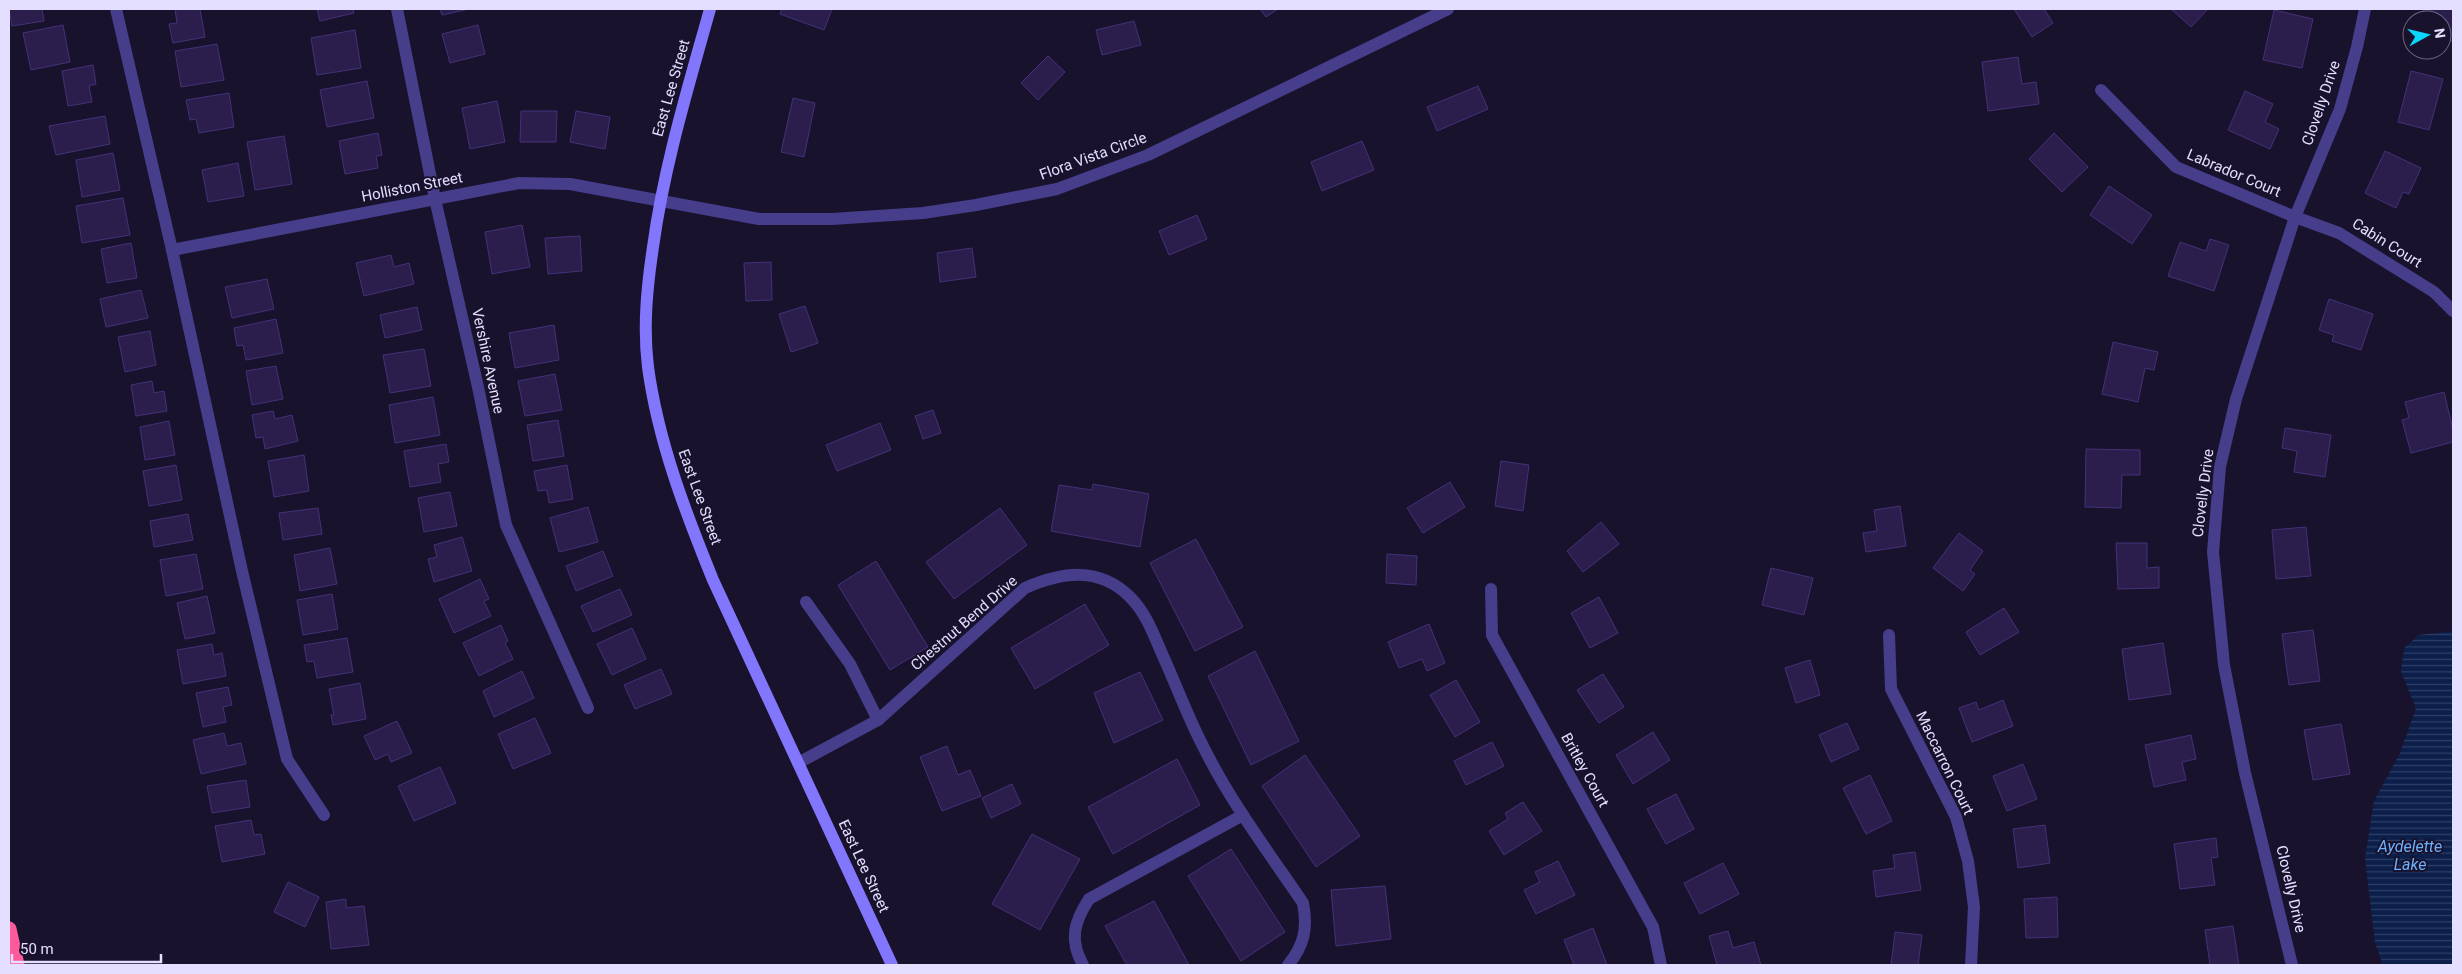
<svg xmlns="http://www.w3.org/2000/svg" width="2462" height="974" font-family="Roboto,sans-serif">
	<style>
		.water { fill: url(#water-rules) }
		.building { fill: #2b1e4d; stroke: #443179 }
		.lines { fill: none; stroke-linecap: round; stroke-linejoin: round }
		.street { stroke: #463e8b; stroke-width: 12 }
		.secondary { stroke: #8276fd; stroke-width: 12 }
		.highway { stroke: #fd5a9d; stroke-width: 15 }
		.labels { text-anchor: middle; stroke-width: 4; stroke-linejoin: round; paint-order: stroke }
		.street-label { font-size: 15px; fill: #e4deff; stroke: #18122c }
		.water-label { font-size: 16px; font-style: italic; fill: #6db1fd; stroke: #18122c }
	</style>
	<defs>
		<pattern id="water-rules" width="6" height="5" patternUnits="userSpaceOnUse" patternTransform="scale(1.25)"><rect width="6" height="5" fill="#0c1f4b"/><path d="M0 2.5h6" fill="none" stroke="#2f3f66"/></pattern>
	</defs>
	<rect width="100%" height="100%" fill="#18122c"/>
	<path class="water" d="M2453 631V965H2383L2375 943 2365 858 2374 801 2400 753 2416 708 2401 672 2404 648 2419 635Z"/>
	<g class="building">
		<path d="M9 9H42L44 21 12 26Z"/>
		<path d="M175 9H200L205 37 173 43 169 24 177 23Z"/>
		<path d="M317 9H353L354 13 320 21Z"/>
		<path d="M440 9H469L442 15Z"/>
		<path d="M782 9H832L824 30 780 14Z"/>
		<path d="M1260 9H1278L1266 17Z"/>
		<path d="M2014 9H2044L2053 23 2032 37Z"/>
		<path d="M2171 9H2208L2191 27Z"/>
		<path d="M2423 9H2453V41L2442 40V20H2422Z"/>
		<path d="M2274 10 2313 19 2302 68 2263 60Z"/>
		<path d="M1134 21 1141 45 1102 55 1096 30Z"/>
		<path d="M63 25 70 62 31 70 23 33Z"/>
		<path d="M478 25 485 54 450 63 442 34Z"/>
		<path d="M355 30 361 68 317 75 311 38Z"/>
		<path d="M217 44 224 80 181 87 175 51Z"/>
		<path d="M1048 56 1065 72 1038 100 1021 83Z"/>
		<path d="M2018 57 2022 84 2036 82 2039 104 1988 111 1982 62Z"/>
		<path d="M93 65 96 84 89 86 92 102 68 106 62 71Z"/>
		<path d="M2411 71 2443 79 2429 130 2398 122Z"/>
		<path d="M367 81 374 118 327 127 320 90Z"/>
		<path d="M1478 86 1488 109 1437 131 1427 107Z"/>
		<path d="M2245 91 2273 104 2265 122 2279 129 2270 149 2228 130Z"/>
		<path d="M229 93 234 127 199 133 196 119 190 120 186 100Z"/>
		<path d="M793 98 815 103 804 157 781 152Z"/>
		<path d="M497 101 505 142 470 149 462 108Z"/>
		<path d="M521 111H557L556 142H520Z"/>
		<path d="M576 111 610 117 605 149 570 142Z"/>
		<path d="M105 116 110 144 56 155 49 126Z"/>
		<path d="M378 133 382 155 376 156 378 168 345 174 339 141Z"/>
		<path d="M2054 133 2088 167 2062 192 2029 159Z"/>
		<path d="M284 136 292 184 255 190 247 142Z"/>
		<path d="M1362 141 1374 170 1322 191 1311 162Z"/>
		<path d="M2385 151 2421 168 2409 194 2403 192 2396 208 2365 193Z"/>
		<path d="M113 153 120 190 82 197 76 160Z"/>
		<path d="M238 163 244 196 208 202 202 170Z"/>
		<path d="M2109 186 2152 215 2132 244 2090 215Z"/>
		<path d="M123 198 130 235 82 243 76 206Z"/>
		<path d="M1197 215 1207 239 1169 255 1159 231Z"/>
		<path d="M522 225 530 267 492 274 485 232Z"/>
		<path d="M580 236 582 271 548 274 545 238Z"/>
		<path d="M2210 239 2229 245 2214 291 2168 276 2180 242 2206 251Z"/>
		<path d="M131 243 137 278 107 283 101 249Z"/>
		<path d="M972 248 976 277 940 282 937 253Z"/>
		<path d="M391 255 394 267 409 263 414 284 364 296 356 263Z"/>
		<path d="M771 262 772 300 746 301 744 263Z"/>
		<path d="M267 279 274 309 232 318 225 287Z"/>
		<path d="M141 290 148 318 106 327 100 299Z"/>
		<path d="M2329 299 2373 314 2361 350 2332 341 2334 335 2319 330Z"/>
		<path d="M805 306 818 343 791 352 779 314Z"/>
		<path d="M417 307 422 330 385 338 380 315Z"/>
		<path d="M276 319 283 353 246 360 243 345 237 346 234 328Z"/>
		<path d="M554 325 559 360 515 368 509 333Z"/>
		<path d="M150 331 156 365 125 372 118 337Z"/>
		<path d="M2113 342 2158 352 2154 370 2145 368 2138 402 2102 394Z"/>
		<path d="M424 349 431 386 390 393 383 355Z"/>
		<path d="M276 366 283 399 252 405 246 371Z"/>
		<path d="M555 374 562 410 525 416 518 381Z"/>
		<path d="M152 381 154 393 164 391 167 411 136 416 131 385Z"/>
		<path d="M2444 392 2453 430V442L2411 453 2402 420 2409 418 2405 402Z"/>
		<path d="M433 397 440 435 395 443 389 405Z"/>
		<path d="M933 410 941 433 923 439 915 416Z"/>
		<path d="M273 411 275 419 292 415 298 441 265 449 263 437 256 438 252 415Z"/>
		<path d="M558 420 564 456 533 461 527 425Z"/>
		<path d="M169 421 175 455 145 460 140 427Z"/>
		<path d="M880 423 891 450 837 471 826 445Z"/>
		<path d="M2285 428 2331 435 2325 477 2294 472 2297 451 2282 448Z"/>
		<path d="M446 444 449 462 438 464 441 482 410 487 404 451Z"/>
		<path d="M2086 449 2140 450V475H2122L2121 508 2085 507Z"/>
		<path d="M304 455 309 491 274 497 268 461Z"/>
		<path d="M1501 461 1529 465 1523 511 1495 506Z"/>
		<path d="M176 465 182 500 149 506 143 471Z"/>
		<path d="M567 465 573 499 549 503 547 490 538 491 534 471Z"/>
		<path d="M1450 482 1465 507 1423 533 1407 508Z"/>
		<path d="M1093 484 1149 494 1140 547 1051 531 1059 485 1092 490Z"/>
		<path d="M450 492 457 526 424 532 418 498Z"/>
		<path d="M1900 506 1906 546 1866 552 1863 533 1877 531 1874 510Z"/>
		<path d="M588 507 598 542 559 552 550 518Z"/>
		<path d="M318 508 322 534 283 540 279 513Z"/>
		<path d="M1000 508 1027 545 954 599 926 562Z"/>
		<path d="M188 514 193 540 154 547 150 521Z"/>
		<path d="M1601 522 1619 544 1583 572 1567 551Z"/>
		<path d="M2306 527 2311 576 2276 579 2272 530Z"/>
		<path d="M1959 533 1983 551 1970 570 1975 574 1963 591 1933 568Z"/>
		<path d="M462 537 472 571 434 582 428 559 437 557 434 545Z"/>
		<path d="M1196 539 1243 627 1195 651 1150 563Z"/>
		<path d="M2116 543H2147V568L2159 567V588L2118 589Z"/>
		<path d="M330 548 337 584 300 591 294 555Z"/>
		<path d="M603 551 613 576 576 591 566 566Z"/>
		<path d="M196 554 203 589 166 596 160 560Z"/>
		<path d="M1387 554 1417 556 1416 585 1386 583Z"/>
		<path d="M876 561 928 647 890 670 838 585Z"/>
		<path d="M1771 568 1813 578 1804 615 1762 605Z"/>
		<path d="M480 579 489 599 484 601 491 616 454 633 439 599Z"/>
		<path d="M620 589 632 615 593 632 581 606Z"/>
		<path d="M332 594 338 629 303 635 297 600Z"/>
		<path d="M207 596 215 633 185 639 177 603Z"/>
		<path d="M1599 597 1618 633 1590 648 1571 613Z"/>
		<path d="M1085 604 1109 645 1035 689 1011 648Z"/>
		<path d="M2004 608 2019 632 1980 655 1966 632Z"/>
		<path d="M1429 624 1445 663 1427 671 1422 659 1399 668 1388 642Z"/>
		<path d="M501 625 508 641 505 643 513 659 479 676 463 643Z"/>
		<path d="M632 628 646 659 612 675 597 644Z"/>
		<path d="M2313 630 2320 681 2289 685 2282 634Z"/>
		<path d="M347 638 353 672 317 678 314 661 307 662 304 645Z"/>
		<path d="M2163 643 2171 694 2129 700 2122 649Z"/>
		<path d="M212 644 214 655 222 653 226 676 183 684 177 650Z"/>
		<path d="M1255 651 1299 741 1251 765 1208 676Z"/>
		<path d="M1810 660 1820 695 1796 703 1785 668Z"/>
		<path d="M661 669 672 694 635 709 624 685Z"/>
		<path d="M522 671 534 698 494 717 483 691Z"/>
		<path d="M1140 672 1163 720 1114 743 1094 693Z"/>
		<path d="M1603 674 1624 707 1599 723 1577 690Z"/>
		<path d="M1456 680 1480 722 1455 737 1430 695Z"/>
		<path d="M360 683 366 719 333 725 331 715H334L329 689Z"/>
		<path d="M228 687 232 705 223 707 226 722 203 727 196 693Z"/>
		<path d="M2003 700 2013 726 1972 742 1959 708 1976 702 1979 710Z"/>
		<path d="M535 718 551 753 513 769 498 734Z"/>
		<path d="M397 721 412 753 391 762 388 754 375 760 364 736Z"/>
		<path d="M1847 723 1859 749 1831 762 1819 735Z"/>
		<path d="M2341 724 2350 774 2313 780 2304 730Z"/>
		<path d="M1653 732 1670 760 1633 784 1616 755Z"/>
		<path d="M224 733 227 746 241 743 246 764 201 774 193 740Z"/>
		<path d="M2191 735 2196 759 2182 762 2186 780 2154 787 2145 745Z"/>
		<path d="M1492 742 1504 766 1466 785 1454 761Z"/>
		<path d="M947 746 958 775 970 770 981 796 942 811 920 757Z"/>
		<path d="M1305 755 1360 836 1316 867 1262 786Z"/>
		<path d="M1177 759 1200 805 1113 854 1088 807Z"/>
		<path d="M2023 764 2037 799 2007 811 1993 776Z"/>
		<path d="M440 767 456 803 414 821 398 786Z"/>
		<path d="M1870 775 1892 821 1866 834 1843 788Z"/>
		<path d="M246 780 250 807 212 813 207 786Z"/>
		<path d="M1012 784 1021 804 991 818 982 798Z"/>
		<path d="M1676 794 1694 829 1666 844 1647 809Z"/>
		<path d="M1523 802 1542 831 1504 855 1489 831 1508 819 1505 813Z"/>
		<path d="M251 820 254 835 261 834 265 854 222 862 215 826Z"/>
		<path d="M2045 825 2050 863 2018 868 2013 829Z"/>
		<path d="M1032 834 1080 859 1040 930 992 904Z"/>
		<path d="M2216 838 2218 857 2211 858 2215 885 2180 889 2174 844Z"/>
		<path d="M1231 849 1285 932 1241 961 1188 876Z"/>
		<path d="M1915 852 1921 890 1876 897 1873 871 1895 868 1893 855Z"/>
		<path d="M1558 861 1575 895 1536 914 1524 890 1540 882 1535 872Z"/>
		<path d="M1723 863 1739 894 1700 914 1684 883Z"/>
		<path d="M288 882 319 897 305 927 274 912Z"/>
		<path d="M1385 886 1391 939 1336 946 1331 890Z"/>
		<path d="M2057 897 2058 937 2026 938 2024 899Z"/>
		<path d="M346 899V908L364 906 369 945 331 949 326 902Z"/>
		<path d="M1154 901 1189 965H1127L1105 926Z"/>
		<path d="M2233 926 2239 965H2210L2205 930Z"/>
		<path d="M1593 928 1607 965H1574L1564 940Z"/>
		<path d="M1728 931 1733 948 1754 942 1761 965H1717L1709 936Z"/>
		<path d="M1895 932 1922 935 1918 965H1891Z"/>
	</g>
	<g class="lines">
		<g class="street">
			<path d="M116 9 172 250 242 571 287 759 324 815"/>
			<path d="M397 9 435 199 478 387 506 525 588 708"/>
			<path d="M2101 90 2176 167 2295 217 2339 233 2434 292 2453 311"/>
			<path d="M172 250 519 183 570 184 759 219H832L923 213 976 205 1057 189 1148 155 1448 9"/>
			<path d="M1491 589 1492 635 1653 927 1661 965"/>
			<path d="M806 602 850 664 878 720"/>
			<path d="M1889 635 1891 689 1956 817 1968 861 1974 907 1971 965"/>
			<path d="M798 763 878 720 1025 588C1062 572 1099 566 1130 597 1147 614 1154 636 1163 656 1177 687 1189 720 1205 750 1232 804 1269 853 1303 903 1308 928 1304 946 1288 965"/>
			<path d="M1083 965C1069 940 1074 922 1089 899L1243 815"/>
			<path d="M2292 965 2245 773 2224 665 2213 552 2220 467 2236 399 2295 217 2340 109 2357 47 2365 9"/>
		</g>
		<path class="secondary" d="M710 9C688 88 664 166 653 247 647 287 643 327 648 367 658 441 685 511 713 580L892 965"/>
		<path class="highway" d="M9 929 17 965"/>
	</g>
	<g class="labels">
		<g class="street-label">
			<text transform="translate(671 88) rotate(-74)" y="5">East Lee Street</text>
			<text transform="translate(2321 103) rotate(-71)" y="5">Clovelly Drive</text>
			<text transform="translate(1093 156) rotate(-20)" y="5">Flora Vista Circle</text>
			<text transform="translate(2234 173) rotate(23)" y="5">Labrador Court</text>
			<text transform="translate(412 187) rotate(-11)" y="5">Holliston Street</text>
			<text transform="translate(2387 243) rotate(32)" y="5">Cabin Court</text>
			<text transform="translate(488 361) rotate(78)" y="5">Vershire Avenue</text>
			<text transform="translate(2203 493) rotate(-83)" y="5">Clovelly Drive</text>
			<text transform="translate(700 497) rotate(70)" y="5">East Lee Street</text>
			<text transform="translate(964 623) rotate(-41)" y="5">Chestnut Bend Drive</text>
			<text transform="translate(1945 763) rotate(64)" y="5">Maccarron Court</text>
			<text transform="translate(1585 770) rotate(61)" y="5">Britley Court</text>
			<text transform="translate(864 866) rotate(65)" y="5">East Lee Street</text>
			<text transform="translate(2291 889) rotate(77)" y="5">Clovelly Drive</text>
		</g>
		<g class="water-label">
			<text x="2410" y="852">Aydelette<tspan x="2410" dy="18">Lake</tspan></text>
		</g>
	</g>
	<rect width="2462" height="974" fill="none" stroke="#e4deff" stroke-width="20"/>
	<g transform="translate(2427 35) rotate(82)"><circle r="24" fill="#18122c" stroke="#6a6480"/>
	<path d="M0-4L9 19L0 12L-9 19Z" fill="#0cd4fc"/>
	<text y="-8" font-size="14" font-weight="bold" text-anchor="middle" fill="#e4deff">N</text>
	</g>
	<path d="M12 954v8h149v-8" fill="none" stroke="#e4deff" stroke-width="2.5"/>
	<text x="20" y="954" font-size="15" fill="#e4deff" stroke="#18122c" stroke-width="4" paint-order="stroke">50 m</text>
</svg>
